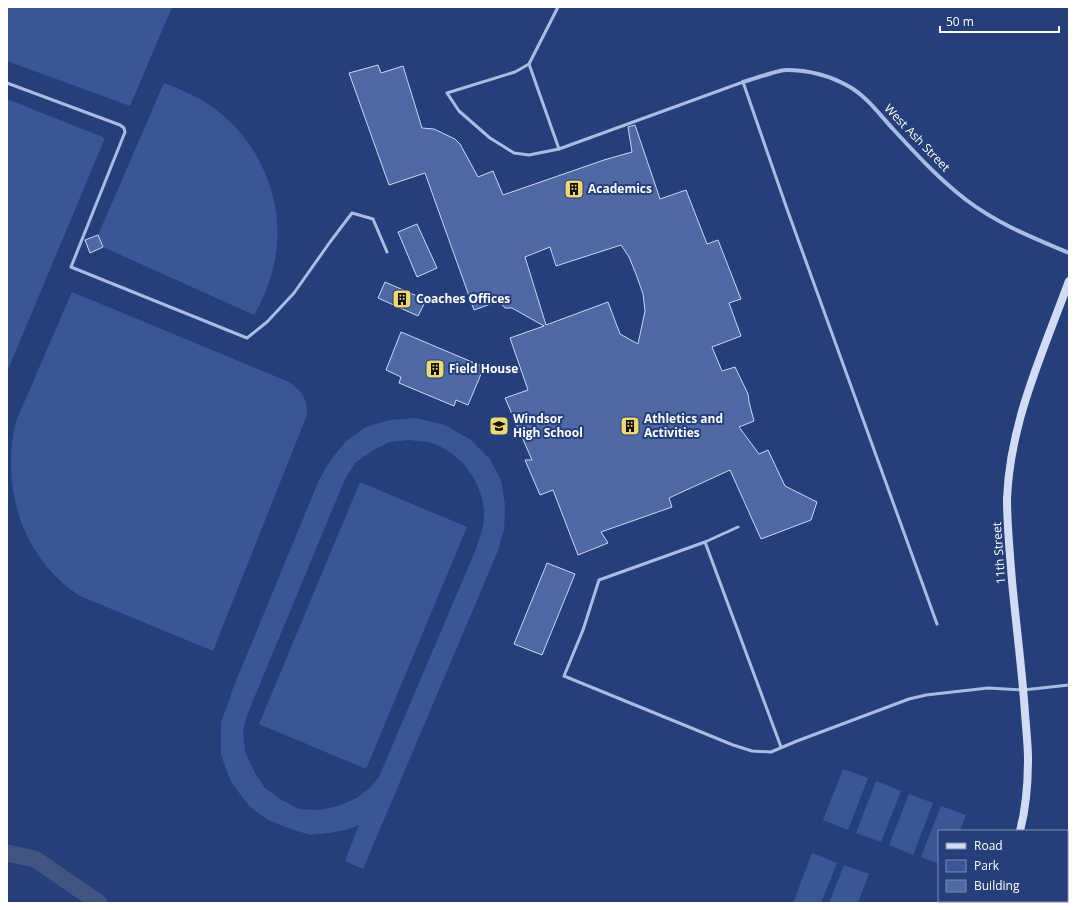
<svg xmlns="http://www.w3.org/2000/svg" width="1076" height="910" font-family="'Open Sans',sans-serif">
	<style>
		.green { fill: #395797; fill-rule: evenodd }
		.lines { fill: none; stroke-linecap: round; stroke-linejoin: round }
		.canal { stroke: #425581; stroke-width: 17 }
		.building { fill: #4e69a3; stroke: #cbd8f3; fill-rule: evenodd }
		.lane { stroke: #a8bce4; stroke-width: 3 }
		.street { stroke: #a8bce4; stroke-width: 4 }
		.secondary { stroke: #d1dcf4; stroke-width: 8 }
		.labels { text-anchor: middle; stroke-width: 4; stroke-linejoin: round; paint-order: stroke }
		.street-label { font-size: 12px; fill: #fff; stroke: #253f7a }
		.poi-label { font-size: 12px; font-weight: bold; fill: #fff; stroke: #253f7a; text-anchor: start }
	</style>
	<rect width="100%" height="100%" fill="#253f7a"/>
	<g class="green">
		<path d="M8 7H172L130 106 7 61V9Z"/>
		<path d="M164 83C180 89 194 95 208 104 259 137 288 204 274 264 270 282 264 298 254 315L103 247 98 235Z"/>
		<path d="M7 99 105 138 7 372Z"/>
		<path d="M72 292 289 382C302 391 307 398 307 415L213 651 80 596C22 559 0 486 16 421Z"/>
		<path d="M416 418 445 425 471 440 489 458 501 480 505 505 504 530 497 553 363 869 345 861 359 825 346 830 329 833 310 835 288 828 268 820 249 806 231 782 221 755V723L234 686 319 480 330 461 346 441 366 427 390 420ZM409 440C415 441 422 441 428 442 461 451 486 485 484 519 483 530 479 539 476 549L379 777 371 787 357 798 338 806 319 810 299 809 280 799 265 788 255 773 245 752 243 732 247 715 345 479 355 463 372 451 389 442Z"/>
		<path d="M360 482 467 527 366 769 259 724Z"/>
		<path d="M843 769 868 778 848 830 823 820Z"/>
		<path d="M876 781 901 791 881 842 856 833Z"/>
		<path d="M909 794 933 803 913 855 889 845Z"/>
		<path d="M941 806 966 815 960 831H939V864L921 857Z"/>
		<path d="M812 853 837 863 821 903H793Z"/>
		<path d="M844 865 869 874 858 903H829Z"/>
	</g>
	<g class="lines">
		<path class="canal" d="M7 853 35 859 99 903"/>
	</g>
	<g class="building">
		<path d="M378 65 381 73 403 66 422 128 434 129 455 139 460 144 478 177 493 171 503 195 604 160 632 152 628 127 635 125 660 199 686 190 707 244 718 240 741 299 729 303 741 336 712 347 722 371 735 367 748 394 749 402 754 421 739 427 759 454 768 450 785 486 817 502 811 520 761 539 730 470 669 498 672 507 601 532 608 543 578 555 553 490 540 495 525 460H532L505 398 528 390 510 338 544 326 512 308H505L499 301 474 310 425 173 389 185 349 73ZM621 245 629 257 636 274 643 294 645 311 638 344 620 334 608 302 546 325 525 257 550 247 556 266Z"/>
		<path d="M417 224 437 268 417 277 398 232Z"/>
		<path d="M98 235 103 247 90 253 85 240Z"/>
		<path d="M385 282 426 300 418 316 378 298Z"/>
		<path d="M401 332 484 367 468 405 456 400 454 406 399 383 401 377 386 370Z"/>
		<path d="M547 563 575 574 542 655 514 644Z"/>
	</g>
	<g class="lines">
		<g class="lane">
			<path d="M558 7 529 64 559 149 743 82 787 209 937 624"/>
			<path d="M529 64 515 72 447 93 459 111 490 138 514 153 529 155 559 149"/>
			<path d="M7 83 120 125 124 128 125 132 71 267 247 338 267 322 294 293 330 242 352 213 373 219 387 252"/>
			<path d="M738 527 705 542 599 580 583 630 564 676 733 745 752 751 771 752 797 741 909 699 926 695 988 688 1023 690 1069 685"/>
			<path d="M705 542 781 747"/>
			<path d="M1067 889 1069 884"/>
			<path d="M1062 903V901"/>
		</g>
		<path class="street" d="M743 82C752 79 762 76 772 73 776 72 782 70 786 70 809 70 831 76 850 87 867 97 880 115 893 129 916 154 938 178 965 199 996 223 1033 238 1069 253"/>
		<g class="secondary">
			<path d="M1020 831C1026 808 1028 783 1028 759 1028 744 1026 728 1025 713 1022 669 1016 625 1012 581 1010 554 1007 526 1007 499 1010 422 1043 352 1069 281"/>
			<path d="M996 903 997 901"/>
		</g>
	</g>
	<defs>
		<g id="building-square" transform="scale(1)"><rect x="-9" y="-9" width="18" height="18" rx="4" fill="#edd96d" stroke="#253f7a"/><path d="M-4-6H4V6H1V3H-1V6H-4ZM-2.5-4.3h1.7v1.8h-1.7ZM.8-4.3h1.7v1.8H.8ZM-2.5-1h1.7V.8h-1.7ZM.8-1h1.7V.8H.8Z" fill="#111"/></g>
		<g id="school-square" transform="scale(1)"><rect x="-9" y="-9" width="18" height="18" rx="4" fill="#edd96d" stroke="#253f7a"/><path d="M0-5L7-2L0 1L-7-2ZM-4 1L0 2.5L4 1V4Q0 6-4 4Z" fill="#111"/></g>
	</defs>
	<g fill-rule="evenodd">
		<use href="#building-square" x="574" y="189"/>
		<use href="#building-square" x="402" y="299"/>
		<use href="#building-square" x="435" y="369"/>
		<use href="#school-square" x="499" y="426"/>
		<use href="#building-square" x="630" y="426"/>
	</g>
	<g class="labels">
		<g class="street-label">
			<text transform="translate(917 138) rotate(46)" y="4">West Ash Street</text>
			<text transform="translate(999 553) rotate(-94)" y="4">11th Street</text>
		</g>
		<g class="poi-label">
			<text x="588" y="193">Academics</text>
			<text x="416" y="303">Coaches Offices</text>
			<text x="449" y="373">Field House</text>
			<text x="513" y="423">Windsor<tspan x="513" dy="14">High School</tspan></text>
			<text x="644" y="423">Athletics and<tspan x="644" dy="14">Activities</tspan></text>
		</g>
	</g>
	<rect width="1076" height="910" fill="none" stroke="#ffffff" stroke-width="16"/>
	<rect x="938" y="830" width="130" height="72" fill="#253f7a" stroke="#7c8caf"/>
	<rect x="946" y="843" width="20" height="6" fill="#d1dcf4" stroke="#7c8caf"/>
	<text x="974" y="850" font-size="12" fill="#ffffff">Road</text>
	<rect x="946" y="860" width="20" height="12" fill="#395797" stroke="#7c8caf"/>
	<text x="974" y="870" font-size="12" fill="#ffffff">Park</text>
	<rect x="946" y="880" width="20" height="12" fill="#4e69a3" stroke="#7c8caf"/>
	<text x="974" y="890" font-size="12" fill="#ffffff">Building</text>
	<path d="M940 26v6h119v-6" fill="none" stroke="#ffffff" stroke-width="2"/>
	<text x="946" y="26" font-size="12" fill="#ffffff" stroke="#253f7a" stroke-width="3" paint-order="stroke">50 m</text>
</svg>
